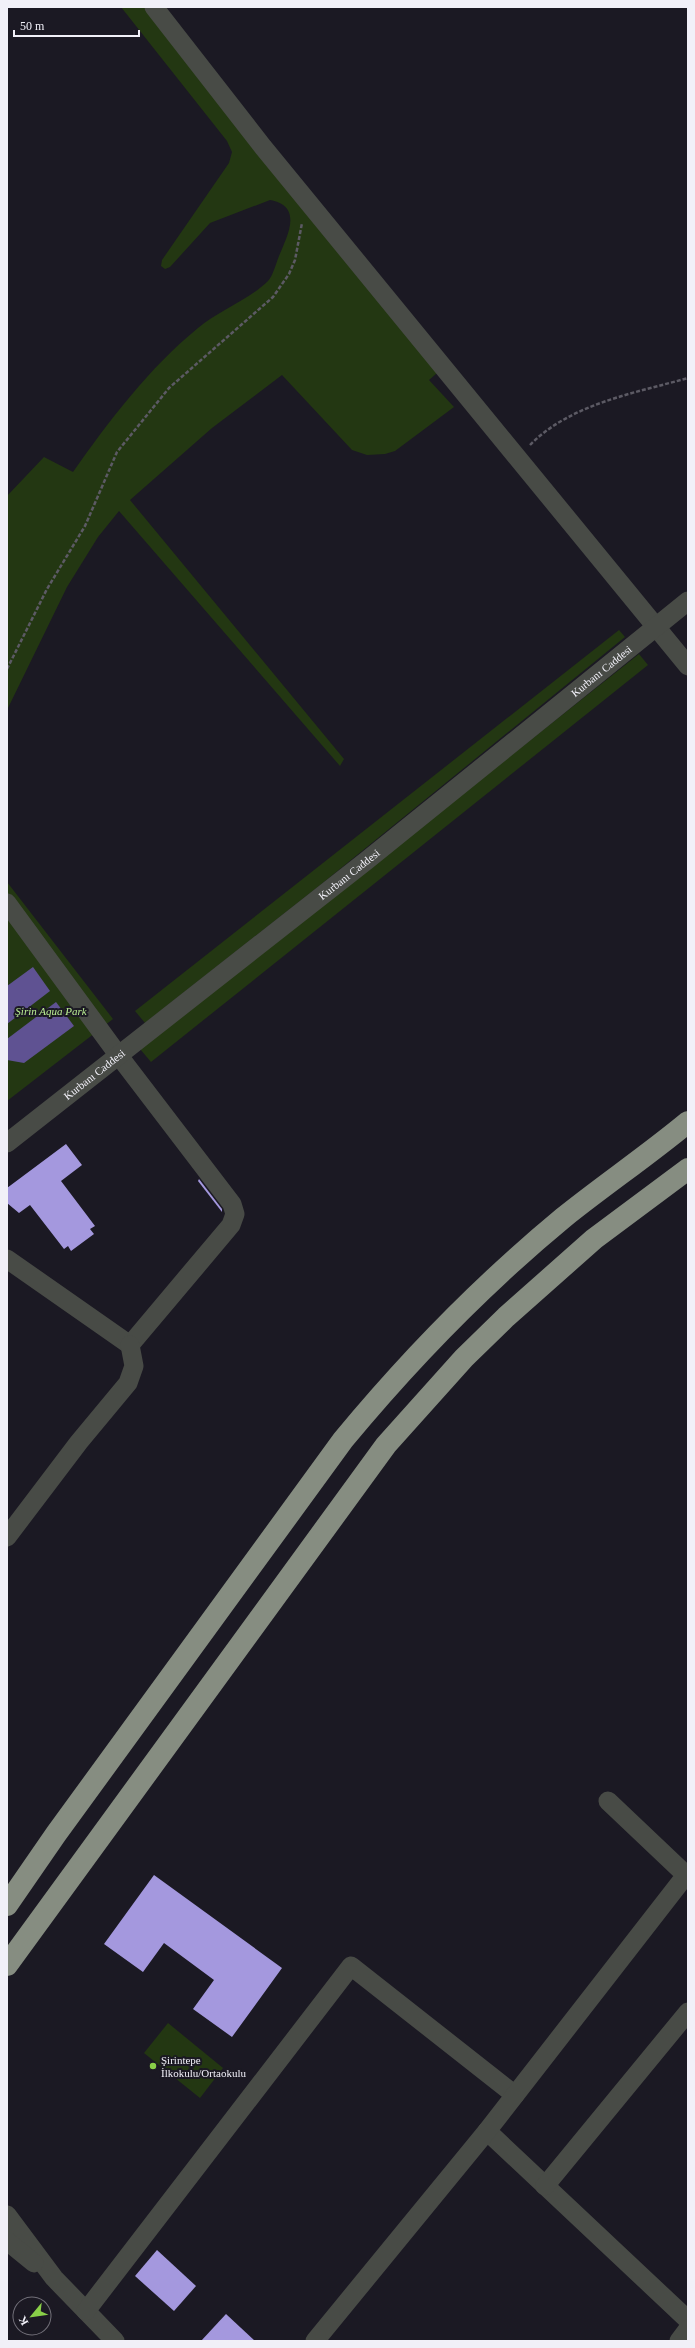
<svg xmlns="http://www.w3.org/2000/svg" width="695" height="2348" font-family="Georgia,serif">
	<style>
		.green { fill: #233712 }
		.water { fill: #5f5292 }
		.building { fill: #a498de }
		.lines { fill: none; stroke-linecap: round; stroke-linejoin: round }
		.path { stroke: #5c5a64; stroke-width: 2.5; stroke-dasharray: 4 2; stroke-linecap: butt }
		.minor { stroke: #484b46; stroke-width: 19 }
		.highway { stroke: #868d81; stroke-width: 22 }
		.poi-dot { fill: #89cf48; stroke: #1b1923; stroke-width: 1.5 }
		.labels { text-anchor: middle; stroke-width: 4; stroke-linejoin: round; paint-order: stroke }
		.street-label { font-size: 11px; fill: #f1f0f8; stroke: #1b1923 }
		.park-label { font-size: 11px; font-style: italic; fill: #bbef93; stroke: #1b1923 }
		.poi-label { font-size: 11px; fill: #f1f0f8; stroke: #1b1923; text-anchor: start }
	</style>
	<rect width="100%" height="100%" fill="#1b1923"/>
	<g class="green">
		<path d="M121 7H150L444 367 429 380 454 407 395 451 385 454 367 455 352 450 282 375 212 428 130 500 344 759 340 766 119 511 98 537 67 587 7 710V496L44 457 73 472C109 421 149 368 198 328 218 311 250 299 268 281 273 276 276 263 279 256 287 236 304 206 270 200L210 223 170 267 165 269 161 266 162 260 229 163 232 152 227 141Z"/>
		<path d="M619 630 625 637 319 886 145 1023 135 1011Z"/>
		<path d="M639 654 648 665 151 1062 140 1049Z"/>
		<path d="M7 882 113 1019 7 1101Z"/>
		<path d="M168 2023 223 2068 200 2098 144 2053Z"/>
	</g>
	<g class="water">
		<path d="M33 967 50 991 7 1024V986Z"/>
		<path d="M56 1002 74 1026 24 1063 7 1060V1039Z"/>
	</g>
	<g class="building">
		<path d="M66 1144 82 1165 61 1181 95 1226 90 1229 94 1234 71 1251 68 1246 64 1249 30 1205 19 1213 7 1203V1188Z"/>
		<path d="M199 1179 222 1209V1212L198 1181Z"/>
		<path d="M154 1875 282 1968 232 2037 193 2009 214 1980 164 1943 143 1972 104 1944Z"/>
		<path d="M157 2250 196 2286 174 2311 135 2276Z"/>
		<path d="M226 2314 255 2341H201Z"/>
	</g>
	<g class="lines">
		<g class="path">
			<path d="M530 445C570 404 635 393 688 378"/>
			<path d="M7 669 47 589 85 526 117 452 169 388 273 297 289 274 295 260 302 223"/>
		</g>
		<g class="minor">
			<path d="M154 7 263 147 688 666"/>
			<path d="M7 903 119 1056 232 1204 235 1214 231 1225 130 1345 7 1259"/>
			<path id="s1" d="M7 1143 366 861 688 601"/>
			<path d="M7 1537 79 1442 128 1383 134 1366 130 1345"/>
			<path d="M487 2131 688 2320"/>
			<path d="M545 2186 688 2012"/>
			<path d="M7 2215 54 2278 115 2341"/>
			<path d="M7 2241 34 2263"/>
			<path d="M86 2311 351 1966 515 2095"/>
			<path d="M315 2341 487 2131 686 1875 608 1801"/>
			<path d="M679 2341 688 2329"/>
		</g>
		<g class="highway">
			<path d="M7 1905 56 1834 343 1440C410 1359 482 1285 563 1218 604 1185 647 1156 688 1122"/>
			<path d="M7 1965 386 1445 464 1358 506 1317 594 1239 688 1169"/>
		</g>
	</g>
	<circle class="poi-dot" cx="153" cy="2066" r="4"/>
	<g class="labels">
		<g class="street-label">
			<text dy="4" stroke="none"><textPath href="#s1" startOffset="759">Kurbanı Caddesi</textPath></text>
			<text dy="4" stroke="none"><textPath href="#s1" startOffset="435">Kurbanı Caddesi</textPath></text>
			<text dy="4" stroke="none"><textPath href="#s1" startOffset="111">Kurbanı Caddesi</textPath></text>
		</g>
		<g class="park-label">
			<text x="51" y="1015">Şirin Aqua Park</text>
		</g>
		<g class="poi-label">
			<text x="161" y="2064">Şirintepe<tspan x="161" dy="13">İlkokulu/Ortaokulu</tspan></text>
		</g>
	</g>
	<rect width="695" height="2348" fill="none" stroke="#f1f0f8" stroke-width="16"/>
	<g transform="translate(32 2316) rotate(241)"><circle r="19" fill="#1b1923" stroke="#716f78"/>
	<path d="M0-3L7 15L0 10L-7 15Z" fill="#89cf48"/>
	<text y="-6" font-size="11" font-weight="bold" text-anchor="middle" fill="#f1f0f8">K</text>
	</g>
	<path d="M14 30v6h125v-6" fill="none" stroke="#f1f0f8" stroke-width="2"/>
	<text x="20" y="30" font-size="12" fill="#f1f0f8" stroke="#1b1923" stroke-width="3" paint-order="stroke">50 m</text>
</svg>
